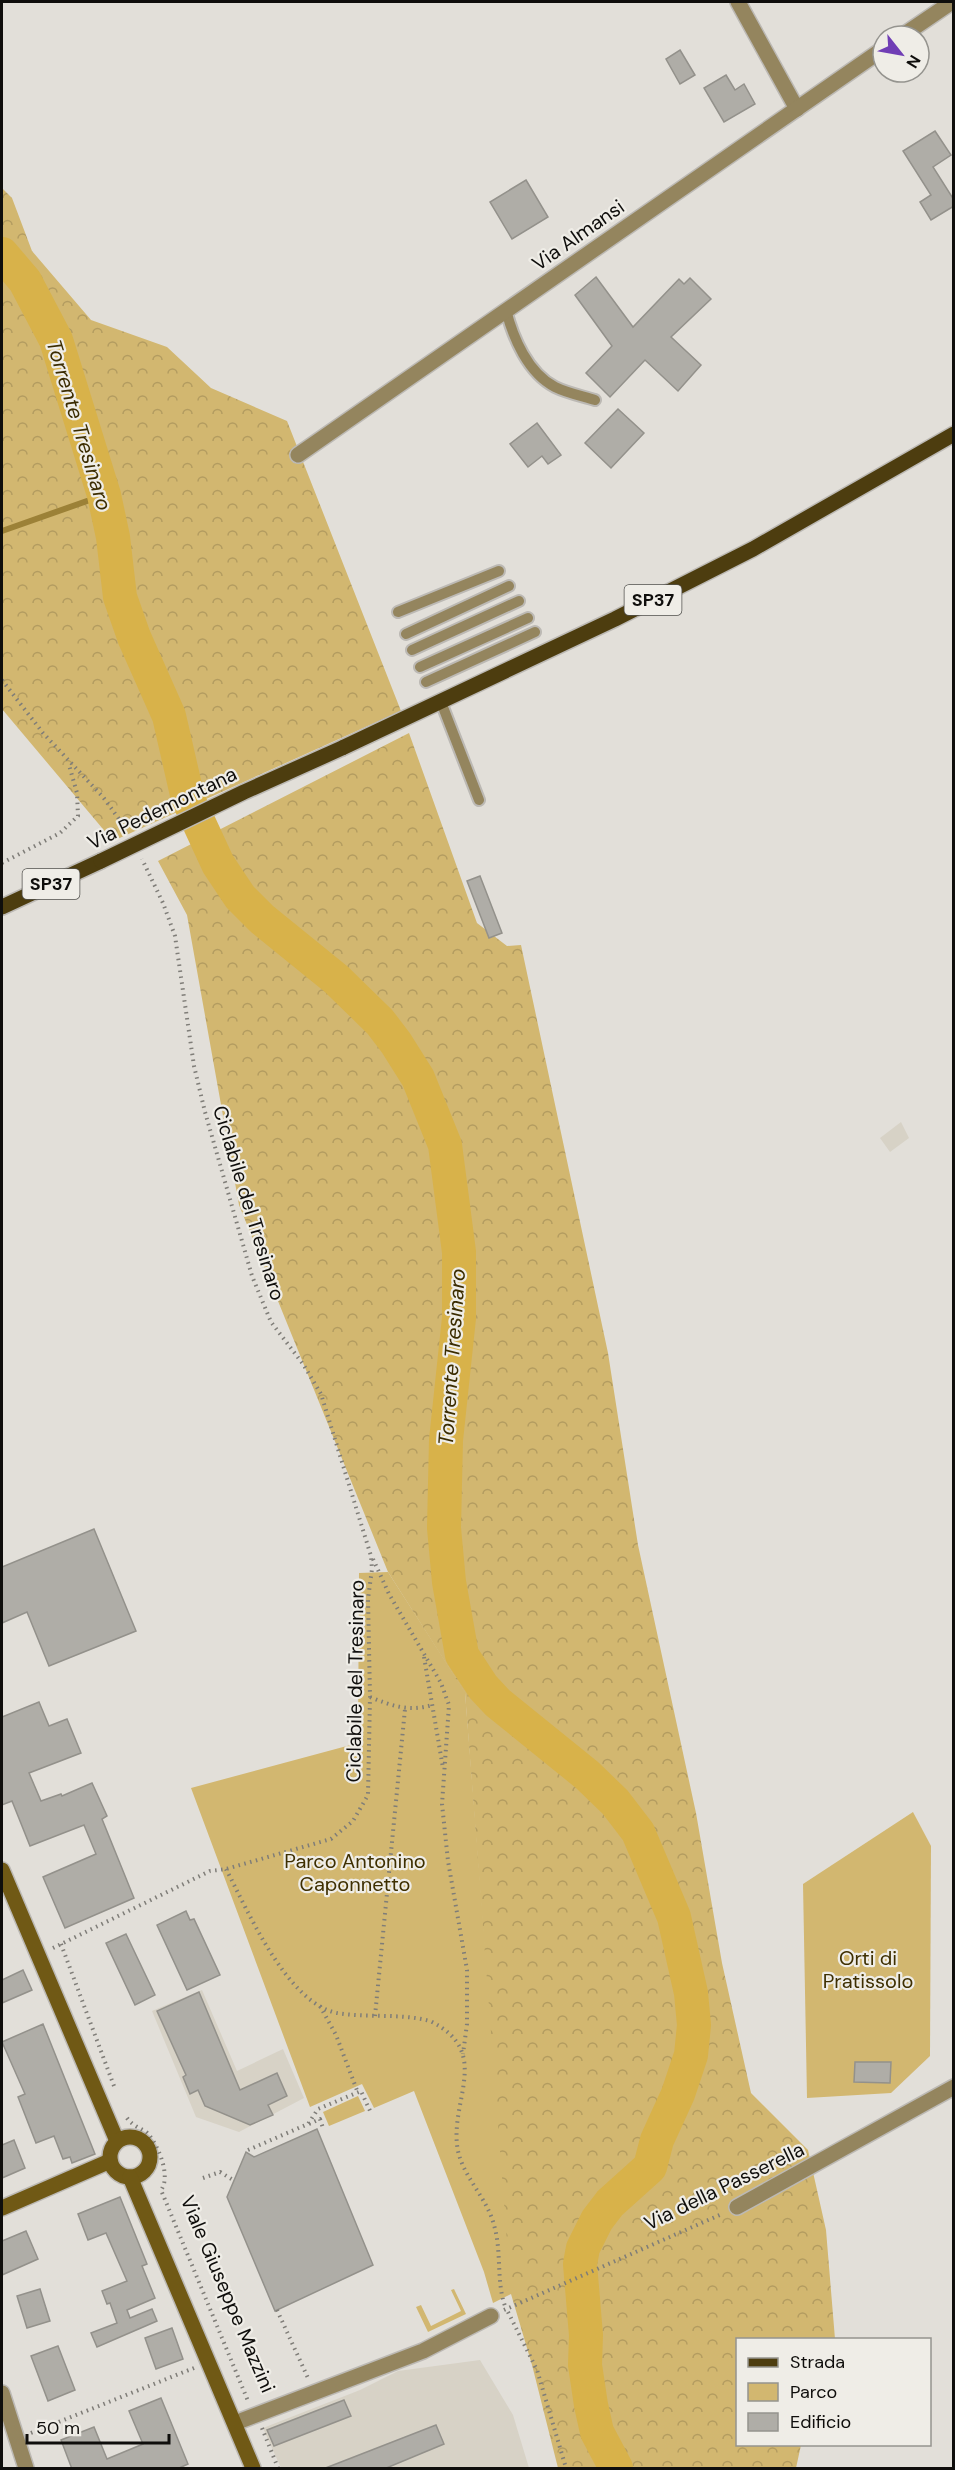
<svg xmlns="http://www.w3.org/2000/svg" width="955" height="2470" font-family="'DM Sans',sans-serif">
	<style>
		.built { fill: #d7d2c6 }
		.green { fill: #d2b770 }
		.forest { fill: url(#forest-crowns) }
		.lines { fill: none; stroke-linecap: round; stroke-linejoin: round }
		.stream { stroke: #9c8137; stroke-width: 6 }
		.river { stroke: #d8b24a; stroke-width: 34 }
		.building { fill: #afada7; stroke: #93918b; stroke-width: 1.5 }
		.lane-casing { stroke: #bcb9b4; stroke-width: 14 }
		.street-casing { stroke: #bcb9b4; stroke-width: 18 }
		.secondary-casing { stroke: #bcb9b4; stroke-width: 18 }
		.primary-casing { stroke: #bcb9b4; stroke-width: 18 }
		.path { stroke: #7f7d78; stroke-width: 4; stroke-dasharray: 1.5 4.5; stroke-linecap: butt }
		.lane { stroke: #94855e; stroke-width: 10 }
		.street { stroke: #94855e; stroke-width: 15 }
		.secondary { stroke: #705915; stroke-width: 15 }
		.primary { stroke: #4d3d0f; stroke-width: 15 }
		.primary-bridge-casing { stroke: #bcb9b4; stroke-width: 18; stroke-linecap: butt }
		.primary-bridge { stroke: #4d3d0f; stroke-width: 15 }
		.labels { text-anchor: middle; stroke-width: 4.5; stroke-linejoin: round; paint-order: stroke }
		.shield { fill: #efede7; stroke: #52514e; stroke-width: 1.5 }
		.shield-label { font-size: 18px; font-weight: bold; fill: #0f0e0c }
		.street-label { font-size: 20px; fill: #0f0e0c; stroke: #efede7 }
		.park-label { font-size: 20px; fill: #3e2f01; stroke: #efede7 }
		.water-label { font-size: 21px; font-style: italic; fill: #3b2c00; stroke: #efede7 }
	</style>
	<defs>
		<pattern id="forest-crowns" width="20" height="18" patternUnits="userSpaceOnUse" patternTransform="scale(1.5)"><rect width="20" height="18" fill="#d2b770"/><path d="M2 6a3 3 0 1 1 6 0M12 15a3 3 0 1 1 6 0" fill="none" stroke="#b39c60"/></pattern>
	</defs>
	<rect width="100%" height="100%" fill="#e2dfd9"/>
	<g class="built">
		<path d="M901 1122 909 1138 890 1152 880 1138Z"/>
		<path d="M202 1990 237 2071 283 2049 304 2098 239 2132 196 2117 152 2011Z"/>
		<path d="M480 2360 513 2415 529 2468H281L263 2428 360 2390 398 2371Z"/>
	</g>
	<g class="green">
		<path d="M388 1572 465 1692 512 2285 511 2294 493 2303 484 2272 414 2091 374 2108 362 2084 310 2107 191 1788 358 1743 359 1573Z"/>
		<path d="M913 1812 931 1846 930 2056 891 2093 807 2098 803 1884Z"/>
		<path d="M358 2096 365 2111 329 2126 323 2112Z"/>
		<path d="M454 2289 466 2314 428 2332 416 2307 421 2305 431 2326 461 2311 451 2290Z"/>
	</g>
	<g class="forest">
		<path d="M2 188 12 198 32 251 91 320 167 347 211 388 287 421 401 711 113 841 2 709Z"/>
		<path d="M409 733 477 923 507 946 521 945 608 1353 638 1545 696 1813 722 1963 751 2093 808 2150 826 2230 835 2339 738 2340V2444L801 2445 796 2468H558L532 2365 511 2294 465 1693 388 1572 239 1205 187 915 158 861Z"/>
	</g>
	<g class="lines">
		<path class="stream" d="M2 531 104 495"/>
		<path class="river" d="M2 254 25 281 56 340 104 495 113 537 120 597 134 637 169 716 188 799 218 864 240 897 262 919 336 979 380 1022 396 1043 418 1078 445 1145 459 1252V1318L446 1440 444 1528 449 1582 462 1655 483 1687 498 1703 587 1775 615 1802 638 1832 674 1917 691 1993 694 2025 691 2055 678 2094 657 2140 650 2167 610 2203 597 2220 583 2248 580 2264 586 2335 585 2365 591 2405 597 2432 616 2468"/>
	</g>
	<g class="building">
		<path d="M680 50 695 75 680 84 666 59Z"/>
		<path d="M726 75 735 90 744 84 755 104 724 122 704 88Z"/>
		<path d="M935 131 951 155 933 167 954 200V206L931 220 920 202 931 195 903 151Z"/>
		<path d="M526 180 548 217 512 239 490 202Z"/>
		<path d="M596 277 633 327 679 279 684 284 690 278 711 299 671 337 701 365 678 391 645 360 610 397 586 373 612 346 575 295Z"/>
		<path d="M618 409 644 433 611 468 585 443Z"/>
		<path d="M537 423 561 455 548 464 542 456 528 467 510 444Z"/>
		<path d="M480 876 502 933 489 938 467 881Z"/>
		<path d="M94 1529 136 1631 49 1666 27 1612 2 1623V1567Z"/>
		<path d="M39 1702 49 1726 67 1719 81 1753 29 1773 41 1801 61 1794 62 1796 92 1783 107 1816 102 1819 134 1898 65 1928 43 1877 96 1854 84 1825 30 1846 12 1801 2 1805V1717Z"/>
		<path d="M186 1911 190 1920 194 1919 220 1975 187 1990 157 1925Z"/>
		<path d="M126 1934 155 1995 135 2005 106 1943Z"/>
		<path d="M23 1970 32 1990 2 2003V1980Z"/>
		<path d="M199 1992 240 2090 277 2073 287 2096 268 2105 273 2115 250 2125 205 2106 198 2090 190 2094 183 2077 186 2075 157 2011Z"/>
		<path d="M43 2024 95 2154 72 2163 70 2157 63 2159 54 2136 36 2143 18 2097 25 2094 2 2042Z"/>
		<path d="M855 2062H891L890 2083 854 2082Z"/>
		<path d="M317 2129 373 2265 275 2311 227 2197 246 2152 254 2157Z"/>
		<path d="M14 2140 25 2168 2 2178V2145Z"/>
		<path d="M120 2197 147 2264 142 2266 155 2298 127 2310 130 2318 152 2309 157 2321 97 2347 91 2333 117 2323 110 2303 107 2304 102 2291 127 2281 106 2233 88 2240 78 2214Z"/>
		<path d="M26 2231 38 2259 2 2275V2241Z"/>
		<path d="M40 2289 50 2321 27 2328 17 2296Z"/>
		<path d="M172 2328 183 2359 156 2369 145 2338Z"/>
		<path d="M58 2346 75 2390 48 2401 31 2356Z"/>
		<path d="M161 2398 188 2464 177 2469H72L61 2440 94 2427 107 2459 143 2444 129 2411Z"/>
		<path d="M344 2400 351 2416 274 2446 267 2430Z"/>
		<path d="M436 2425 444 2444 384 2469H323Z"/>
	</g>
	<g class="lines">
		<g class="lane-casing">
			<g id="lane">
				<path d="M506 310C513 338 528 373 555 387 567 393 582 396 595 400"/>
				<path d="M398 612 499 571"/>
				<path d="M406 634 509 586"/>
				<path d="M412 650 519 601"/>
				<path d="M420 667 528 618"/>
				<path d="M426 682 535 632"/>
				<path d="M441 702 479 800"/>
			</g>
		</g>
		<g class="street-casing">
			<g id="street">
				<path d="M738 2 797 109"/>
				<path d="M902 36 952 2"/>
				<path d="M298 455 883 49"/>
				<path d="M737 2207 954 2087"/>
				<path d="M2 2393 26 2468"/>
				<path d="M235 2423 423 2351 491 2316"/>
			</g>
		</g>
		<g class="secondary-casing">
			<g id="secondary">
				<path d="M2 1870 117 2141"/>
				<circle cx="130" cy="2157" r="20"/>
				<path d="M130 2177 253 2468"/>
				<path d="M2 2208 110 2161"/>
			</g>
		</g>
		<g class="primary-casing">
			<g id="primary">
				<path d="M342 748 615 619 753 549 954 434"/>
				<path d="M2 907 101 861"/>
			</g>
		</g>
		<g class="path">
			<path d="M2 680 43 733 103 797 127 830"/>
			<path d="M2 863 60 833 78 816 77 793 69 765"/>
			<path d="M373 1559 389 1594 441 1683 449 1705 442 1804 448 1861 467 1970V2024L463 2054"/>
			<path d="M424 1657 443 1768"/>
			<path d="M370 1697C392 1706 409 1712 432 1705"/>
			<path d="M226 1869C248 1911 287 2003 337 2013 367 2018 400 2013 430 2021 494 2052 448 2102 458 2151 464 2178 487 2198 494 2225 502 2252 496 2281 505 2306"/>
			<path d="M61 1944 114 2086"/>
			<path d="M53 1948 210 1871 226 1869 331 1839 353 1821 368 1795 370 1697 368 1599 372 1569 371 1556 321 1394 303 1364 271 1322 252 1276 205 1112 194 1066 175 936 163 903 142 859"/>
			<path d="M320 2006 336 2035 358 2093"/>
			<path d="M375 2016 405 1709"/>
			<path d="M127 2118C134 2128 145 2129 149 2135 159 2147 171 2177 161 2190L248 2401"/>
			<path d="M309 2124 320 2119 323 2128"/>
			<path d="M248 2150 308 2124 318 2109 361 2091 371 2113"/>
			<path d="M203 2178 220 2172 233 2180"/>
			<path d="M277 2310 308 2378"/>
			<path d="M504 2310 722 2214"/>
			<path d="M508 2312 537 2370 566 2468"/>
			<path d="M262 2428 278 2468"/>
			<path d="M31 2433 194 2368"/>
		</g>
		<use href="#lane" class="lane"/>
		<use href="#street" class="street"/>
		<use href="#secondary" class="secondary"/>
		<use href="#primary" class="primary"/>
		<g class="primary-bridge-casing">
			<path id="primary-bridge" d="M101 861 244 792 342 748"/>
		</g>
		<use href="#primary-bridge" class="primary-bridge"/>
	</g>
	<g class="labels">
		<g class="shield">
			<rect x="624.5" y="585" width="57" height="30" rx="4.5"/>
			<rect x="22.5" y="869" width="57" height="30" rx="4.5"/>
		</g>
		<g class="shield-label">
			<text x="653" y="606">SP37</text>
			<text x="51" y="890">SP37</text>
		</g>
		<g class="street-label">
			<text transform="translate(578 235) rotate(-35)" y="7">Via Almansi</text>
			<text transform="translate(162 808) rotate(-26)" y="7">Via Pedemontana</text>
			<text transform="translate(249 1203) rotate(73)" y="7">Ciclabile del Tresinaro</text>
			<text transform="translate(355 1681) rotate(-89)" y="7">Ciclabile del Tresinaro</text>
			<text transform="translate(724 2186) rotate(-26)" y="7">Via della Passerella</text>
			<text transform="translate(228 2294) rotate(67)" y="7">Viale Giuseppe Mazzini</text>
		</g>
		<g class="park-label">
			<text x="355" y="1868">Parco Antonino<tspan x="355" dy="23">Caponnetto</tspan></text>
			<text x="868" y="1965">Orti di<tspan x="868" dy="23">Pratissolo</tspan></text>
		</g>
		<g class="water-label">
			<text transform="translate(79 425) rotate(73)" y="7">Torrente Tresinaro</text>
			<text transform="translate(452 1357) rotate(-86)" y="7">Torrente Tresinaro</text>
		</g>
	</g>
	<rect width="955" height="2470" fill="none" stroke="#0f0e0c" stroke-width="6"/>
	<rect x="736" y="2338" width="195" height="108" fill="#efede7" stroke="#95948f" stroke-width="1.5"/>
	<rect x="748" y="2358" width="30" height="9" fill="#4d3d0f" stroke="#95948f" stroke-width="1.5"/>
	<text x="790" y="2368" font-size="18" fill="#0f0e0c">Strada</text>
	<rect x="748" y="2383" width="30" height="18" fill="#d2b770" stroke="#95948f" stroke-width="1.5"/>
	<text x="790" y="2398" font-size="18" fill="#0f0e0c">Parco</text>
	<rect x="748" y="2413" width="30" height="18" fill="#afada7" stroke="#95948f" stroke-width="1.5"/>
	<text x="790" y="2428" font-size="18" fill="#0f0e0c">Edificio</text>
	<g transform="translate(901 54) rotate(121)"><circle r="28" fill="#efede7" stroke="#95948f" stroke-width="1.5"/>
	<path d="M0-4.5L10 22L0 15L-10 22Z" fill="#703eb5"/>
	<text y="-9" font-size="16" font-weight="bold" text-anchor="middle" fill="#0f0e0c">N</text>
	</g>
	<path d="M27 2434v9h142v-9" fill="none" stroke="#0f0e0c" stroke-width="3"/>
	<text x="36" y="2434" font-size="18" fill="#0f0e0c" stroke="#efede7" stroke-width="4.5" paint-order="stroke">50 m</text>
</svg>
